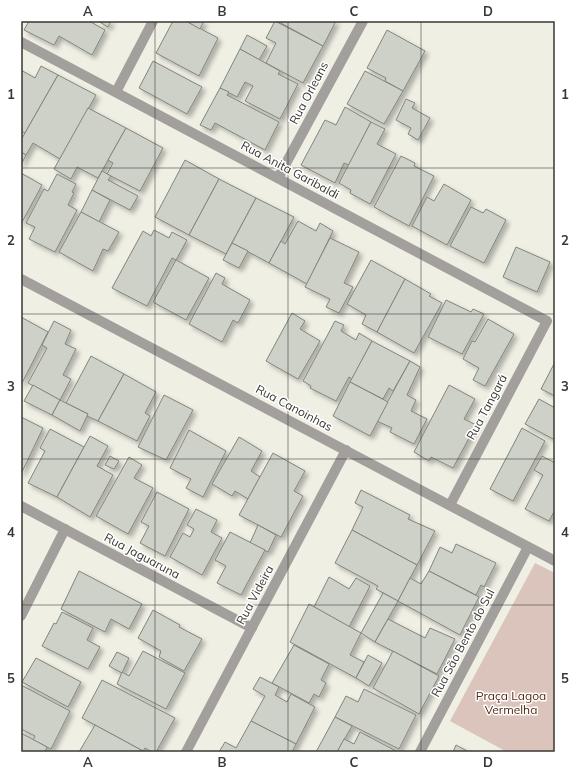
<svg xmlns="http://www.w3.org/2000/svg" width="576" height="773" font-family="Mulish,sans-serif">
	<style>
		.green { fill: #dac4bb }
		.building { fill: #cdd1c8; stroke: #81857c; filter: url(#shadow) }
		.lines { fill: none; stroke-linecap: round; stroke-linejoin: round }
		.minor { stroke: #a29f9c; stroke-width: 10 }
		.grid { fill: none; stroke: #383733; stroke-width: 1; stroke-opacity: 0.55 }
		.labels { text-anchor: middle; stroke-width: 3; stroke-linejoin: round; paint-order: stroke }
		.street-label { font-size: 12px; fill: #383733; stroke: #fff }
		.park-label { font-size: 12px; fill: #552812; stroke: #fff }
		.neatline { fill: none; stroke: #383733; stroke-width: 1.5 }
		.grid-label { font-size: 13px; text-anchor: middle; font-weight: bold; fill: #383733 }
	</style>
	<defs>
		<filter id="shadow"><feDropShadow dx="3.5" dy="3.5" stdDeviation="2" flood-color="#0004"/></filter>
	</defs>
	<rect width="100%" height="100%" fill="#f0efe4"/>
	<path class="green" d="M535 563 555 573V752H507L450 721Z"/>
	<g class="building">
		<path d="M29 21H89L105 30 92 55 59 36 54 45 24 30Z"/>
		<path d="M98 21H111L108 27Z"/>
		<path d="M173 21H186L218 38 199 76 156 53Z"/>
		<path d="M186 21H204L200 29Z"/>
		<path d="M275 21 323 46 303 83 266 63 276 43 266 38Z"/>
		<path d="M277 21H336L323 46Z"/>
		<path d="M387 30 425 51 403 91 385 81 386 78 367 68Z"/>
		<path d="M247 35 267 46 259 60 240 49Z"/>
		<path d="M240 49 280 71 278 74 298 84 280 119 245 101 253 86 245 82 237 97 220 88Z"/>
		<path d="M153 61 202 87 187 114 139 88Z"/>
		<path d="M41 66 58 75 25 133 21 131V70L35 78Z"/>
		<path d="M365 71 403 91 384 124 347 104Z"/>
		<path d="M58 75 96 95 60 159 33 143 26 155 21 152V140Z"/>
		<path d="M220 88 229 92 227 95 279 122 265 150 215 123 211 130 200 125Z"/>
		<path d="M406 99 415 103 412 108 430 118 418 140 408 134 411 128 396 120Z"/>
		<path d="M345 107 371 122 349 165 344 163 335 183 301 165 325 120 336 125Z"/>
		<path d="M88 108 126 128 98 178 77 167 71 179 54 169Z"/>
		<path d="M371 122 385 129 377 144 396 154 370 204 350 193 351 190 339 183Z"/>
		<path d="M126 128 163 148 140 191 107 174 113 163 108 160Z"/>
		<path d="M21 152 26 155 21 165Z"/>
		<path d="M401 156 415 163 414 166 434 176 409 226 374 207Z"/>
		<path d="M185 160 219 179 189 235 155 217Z"/>
		<path d="M102 171 111 176 108 180 138 196 130 210 92 190Z"/>
		<path d="M21 173 42 185 21 224Z"/>
		<path d="M57 174 76 184 72 192 74 193 68 205 77 210 55 252 29 239 35 227 26 223 44 189 48 191Z"/>
		<path d="M219 179 256 198 226 254 189 235Z"/>
		<path d="M444 184 471 200 447 245 412 226 427 197 434 201Z"/>
		<path d="M92 190 110 200 99 222 81 212Z"/>
		<path d="M256 198 294 217 269 263 232 243Z"/>
		<path d="M471 207 483 213 486 209 506 220 484 263 450 246Z"/>
		<path d="M81 212 119 232 108 251 103 249 93 271 59 252Z"/>
		<path d="M298 221 316 231 320 223 333 231 307 284 269 263 281 241 285 244Z"/>
		<path d="M154 230 169 238 172 232 187 240 176 260 172 258 147 306 112 288 143 231 151 236Z"/>
		<path d="M330 238 359 252 344 283 353 287 339 313 326 307 330 299 305 287Z"/>
		<path d="M232 243 248 251 239 268 223 260Z"/>
		<path d="M516 247 550 262 537 292 503 277Z"/>
		<path d="M176 260 209 278 186 320 153 302Z"/>
		<path d="M371 260 405 279 377 332 362 324 366 315 347 304Z"/>
		<path d="M216 273 225 278 222 284 250 300 238 323 233 320 222 342 189 324Z"/>
		<path d="M405 279 431 294 429 296 442 303 414 353 377 332Z"/>
		<path d="M446 300 471 312 473 309 484 314 462 354 428 337Z"/>
		<path d="M292 313 305 321 300 329 320 341 298 379 266 361Z"/>
		<path d="M21 317 48 332 21 385Z"/>
		<path d="M488 319 514 334 485 386 473 380 479 368 463 359 472 341 475 342Z"/>
		<path d="M54 321 71 330 65 344 76 349 63 375 71 379 60 400 28 383 47 348 42 345Z"/>
		<path d="M335 321 344 325 341 331 356 340 359 333 372 341 352 379 349 377 336 401 310 388 311 386 303 381Z"/>
		<path d="M372 341 410 361 393 391 389 388 383 399 350 382Z"/>
		<path d="M91 356 124 374 98 421 87 416 88 414 66 403Z"/>
		<path d="M410 361 420 367 407 395 416 400 411 411 427 419 414 444 390 432 392 428 377 421Z"/>
		<path d="M555 362V396L541 389Z"/>
		<path d="M124 374 156 392 145 413 150 416 137 441 98 421Z"/>
		<path d="M350 382 388 402 370 436 333 416Z"/>
		<path d="M33 385 60 400 52 415 24 401Z"/>
		<path d="M449 385 475 399 464 419 476 425 453 468 431 457 429 461 414 452Z"/>
		<path d="M164 395 193 410 166 460 138 447Z"/>
		<path d="M539 399 555 408V440L525 424Z"/>
		<path d="M60 400 88 414 80 431 52 415Z"/>
		<path d="M21 417 43 428 21 474Z"/>
		<path d="M522 428 545 441 513 501 490 489Z"/>
		<path d="M50 429 84 447 57 497 28 483 45 451 40 448Z"/>
		<path d="M189 430 226 451 203 497 186 488 191 479 170 468Z"/>
		<path d="M90 436 108 446 97 466 113 475 90 517 57 497Z"/>
		<path d="M239 437 262 451 251 471 260 477 248 499 235 491 232 496 212 484Z"/>
		<path d="M273 453 305 471 294 491 303 496 281 537 239 515Z"/>
		<path d="M110 456 119 461 114 469 105 465Z"/>
		<path d="M542 456 555 463V510L549 521 525 509 543 475 534 470Z"/>
		<path d="M129 457 142 465 134 478 153 488 128 534 96 516Z"/>
		<path d="M361 490 410 515 408 519 435 531 417 565 352 530 363 507 355 503Z"/>
		<path d="M157 492 189 509 165 556 140 543 149 526 141 522Z"/>
		<path d="M196 509 217 520 211 532 222 538 202 575 170 557 183 533 190 537 194 529 187 525Z"/>
		<path d="M258 525 276 535 268 552 250 543Z"/>
		<path d="M352 530 417 565 398 601 376 589 378 586 335 563Z"/>
		<path d="M230 532 265 550 241 595 217 583 226 566 215 560Z"/>
		<path d="M456 544 496 563 484 587 481 585 476 595 429 571 440 547 452 553Z"/>
		<path d="M79 571 142 604 129 629 111 619 105 632 61 609Z"/>
		<path d="M429 571 479 597 460 635 398 601 410 578 421 584Z"/>
		<path d="M329 577 349 589 356 578 370 586 349 627 314 607Z"/>
		<path d="M383 593 398 601 375 642 361 633Z"/>
		<path d="M309 604 361 633 350 655 364 662 356 678 290 642Z"/>
		<path d="M153 610 180 625 179 627 202 639 184 671 159 657 161 651 138 638Z"/>
		<path d="M62 612 93 628 87 640 100 647 88 669 42 646 54 623 56 624Z"/>
		<path d="M388 619 425 638 430 628 455 639 437 674 375 642Z"/>
		<path d="M294 645 329 664 321 680 326 683 319 697 314 694 309 703 272 683Z"/>
		<path d="M143 651 185 673 166 709 117 684 122 672 129 676Z"/>
		<path d="M393 651 439 676 419 714 373 688Z"/>
		<path d="M117 652 129 658 122 673 109 666Z"/>
		<path d="M368 655 382 663 369 686 356 678Z"/>
		<path d="M36 658 81 682 68 707 22 682Z"/>
		<path d="M260 677 279 687 275 695 287 702 291 694 315 707 296 744 251 721 265 696 253 689Z"/>
		<path d="M102 680 175 718 156 752H152L145 748 143 751 82 718Z"/>
		<path d="M21 685 70 711 51 749 33 740 35 736 21 729Z"/>
		<path d="M364 689 416 715 399 749 335 717 346 696 358 702Z"/>
		<path d="M335 717 352 726 337 752H316Z"/>
		<path d="M251 721 296 744 292 752H219L225 742 236 748Z"/>
		<path d="M95 725 143 751 142 752H79Z"/>
		<path d="M360 732 398 752H337L344 739 354 744Z"/>
		<path d="M21 733 47 747 45 752H21Z"/>
		<path d="M456 745 469 752H453Z"/>
	</g>
	<g class="lines">
		<g class="minor">
			<path d="M21 42 547 321 450 505"/>
			<path d="M116 92 153 21"/>
			<path d="M278 178 363 21"/>
			<path d="M21 279 555 561"/>
			<path d="M21 506 252 628"/>
			<path d="M21 616 65 529"/>
			<path d="M186 752 346 450"/>
			<path d="M420 752 528 547"/>
		</g>
	</g>
	<path class="grid" d="M155 21V752M288 21V752M421 21V752M21 168H555M21 314H555M21 459H555M21 605H555"/>
	<g class="labels">
		<g class="street-label">
			<text transform="translate(309 93) rotate(-62)" y="4">Rua Orleans</text>
			<text transform="translate(290 170) rotate(28)" y="4">Rua Anita Garibaldi</text>
			<text transform="translate(487 407) rotate(-62)" y="4">Rua Tangará</text>
			<text transform="translate(294 408) rotate(28)" y="4">Rua Canoinhas</text>
			<text transform="translate(142 556) rotate(28)" y="4">Rua Jaguaruna</text>
			<text transform="translate(255 595) rotate(-62)" y="4">Rua Videira</text>
			<text transform="translate(463 643) rotate(-62)" y="4">Rua São Bento do Sul</text>
		</g>
		<g class="park-label">
			<text x="511" y="700">Praça Lagoa<tspan x="511" dy="14">Vermelha</tspan></text>
		</g>
	</g>
	<rect width="576" height="773" fill="none" stroke="#ffffff" stroke-width="44"/>
	<rect x="22" y="22" width="532" height="729" class="neatline"/>
	<g class="grid-label">
		<text x="88" y="16">A</text>
		<text x="222" y="16">B</text>
		<text x="354" y="16">C</text>
		<text x="488" y="16">D</text>
		<text x="11" y="99">1</text>
		<text x="565" y="99">1</text>
		<text x="11" y="245">2</text>
		<text x="565" y="245">2</text>
		<text x="11" y="391">3</text>
		<text x="565" y="391">3</text>
		<text x="11" y="537">4</text>
		<text x="565" y="537">4</text>
		<text x="11" y="683">5</text>
		<text x="565" y="683">5</text>
		<text x="88" y="767">A</text>
		<text x="222" y="767">B</text>
		<text x="354" y="767">C</text>
		<text x="488" y="767">D</text>
	</g>
</svg>
